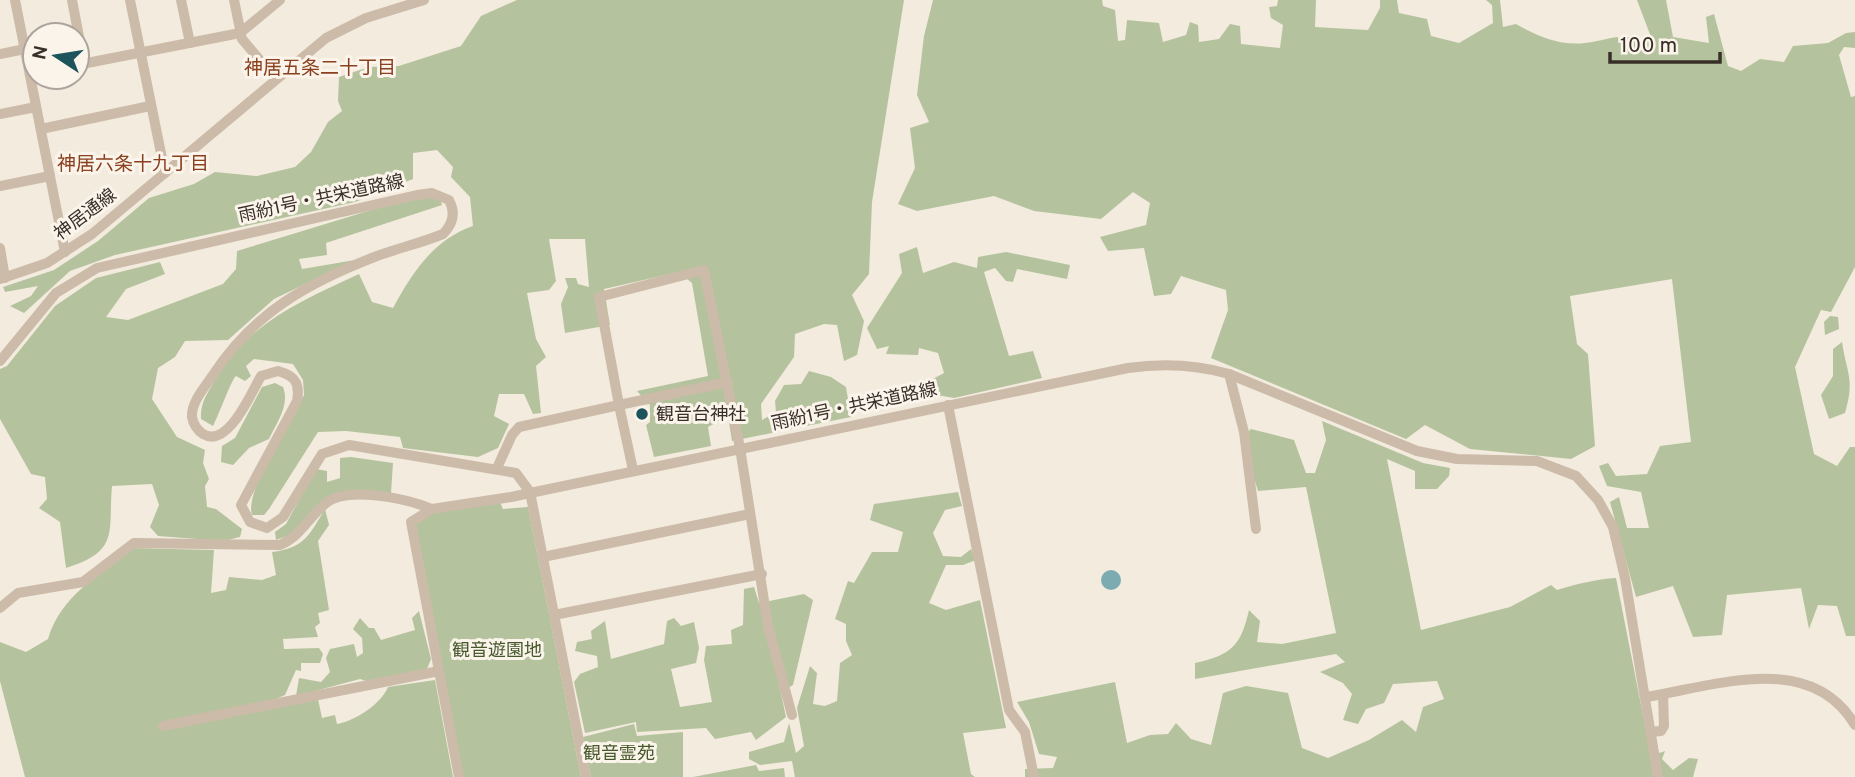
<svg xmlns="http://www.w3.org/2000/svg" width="1855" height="777" font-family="Overpass,'Noto Sans JP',sans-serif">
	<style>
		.green { fill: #b4c39d }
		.water { fill: #7cacb1 }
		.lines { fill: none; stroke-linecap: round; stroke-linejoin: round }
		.minor { stroke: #ccbba9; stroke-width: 10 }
		.poi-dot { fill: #1d545c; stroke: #fbf4eb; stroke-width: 2.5 }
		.labels { text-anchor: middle; stroke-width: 6; stroke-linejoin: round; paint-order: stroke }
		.street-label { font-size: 18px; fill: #392f29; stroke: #fbf4eb }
		.poi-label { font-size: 18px; fill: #392f29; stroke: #fbf4eb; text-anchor: start }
		.park-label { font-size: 18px; fill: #46582c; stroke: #fbf4eb }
		.neighbourhood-label { font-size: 19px; fill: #8b4020; stroke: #fbf4eb }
	</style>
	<rect width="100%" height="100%" fill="#f3ebde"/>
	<g class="green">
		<path d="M517 0H904L872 202 869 274 852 295 864 321 857 355 844 361 837 325 824 324 795 334 794 357 761 404 762 420 776 412 775 401 784 385 801 384 809 371 831 377 846 387 851 417 732 441 728 416 708 427 711 446 654 457 646 425 650 422V405L637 391 708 376 692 283 679 272 604 289 610 325 565 333 561 304 568 287 565 278H576L578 284 589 287 585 239H549L556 281 549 290 527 293 536 339 546 357 536 366 541 413 533 414 524 394H499L494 416 509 424 498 448 478 457 403 448 400 437 346 431 318 432 269 509 264 515H252C244 491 291 420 304 395L303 380 293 364 254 359 246 366 251 376 245 381 236 376C231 380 219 415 213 426L201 419C200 403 207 394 215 380 246 324 303 300 359 274L372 302 393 308C412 273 433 240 473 226L470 197 451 177 453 167 437 150 413 153V179L355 202 115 255 70 271 24 313 10 306 31 296 38 286 5 292 3 287 54 270 98 241 149 198 194 184 215 172 257 176 295 167 311 152 328 122 342 111 338 101 339 77 369 67 399 66 461 46 481 16Z"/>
		<path d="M933 0H1102L1103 6 1115 10 1118 41 1125 40 1127 20 1159 23 1163 42 1186 35 1190 22 1198 25 1199 42 1219 39 1230 24 1240 26 1241 44 1280 48 1283 25 1271 18 1269 7 1277 6 1278 0H1316L1315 27 1368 30 1380 8V0H1397L1399 13 1427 19 1431 36 1459 43 1493 23 1492 5 1486 0H1500L1503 27 1516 24C1537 36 1560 46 1585 43 1610 40 1620 31 1644 42L1651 37 1637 0H1666L1673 37 1709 43 1706 17 1714 14 1728 66 1741 71 1760 59 1784 62 1793 46 1828 43 1846 33 1855 32V48L1844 47 1839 55 1851 97 1855 96V267L1831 312 1821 310 1795 367 1814 454 1837 466 1850 447H1855V636H1846L1837 606 1818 605 1809 629 1801 588 1727 595 1722 635 1693 637 1673 586 1636 597 1610 502 1619 497 1627 528H1649L1641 492 1607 486 1599 466 1608 463 1616 476 1647 474 1660 446 1691 442 1672 279 1570 296 1577 344 1588 354 1595 446 1571 459 1470 449 1425 425 1406 439 1211 358 1228 310 1226 290 1181 276 1171 294 1154 296 1144 248 1108 251 1100 237 1146 225 1150 203 1133 192 1101 219 1034 211 994 196 917 211 898 204 915 168 910 128 929 122 917 95 924 36Z"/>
		<path d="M437 190 442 205 326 243 327 255 299 259 302 269 355 260 274 299 228 340 185 341 175 357 158 368 152 399 177 437 205 450 203 463 209 479 205 486 207 507 216 509 242 529 240 537 223 541 158 536 150 527 159 505 152 484 112 486C108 533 120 551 66 568L60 522 39 508 47 499 45 477 31 474 0 419V369L7 366 55 306 96 278 160 262 165 274 126 289 106 317 128 320 223 284 236 269 237 251Z"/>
		<path d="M917 247 923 273 954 262 977 268 978 257 1006 252 1070 265 1067 279 1017 269 1013 282 1006 281 995 268 984 272 1009 356 1033 351 1042 378 954 398 937 395 931 380 944 373 938 353 919 348 918 355 886 354 889 346 877 349 867 328 902 273 899 254Z"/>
		<path d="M1830 316 1838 317 1839 329 1825 335 1824 322Z"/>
		<path d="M1842 342C1847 375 1855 379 1845 413L1829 419 1821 395 1833 376V349Z"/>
		<path d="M275 383 283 387C290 405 277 422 269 439L249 448 233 465 221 462 222 446 235 438 262 387Z"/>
		<path d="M1322 421 1423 463 1450 468 1449 476 1437 489H1415V471L1387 459 1421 630 1510 607 1551 585 1557 590C1577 584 1596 579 1616 578L1651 756 1665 751 1662 759 1673 770 1689 758 1698 759 1693 777H1025V769L1053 768 1057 757 1039 754 1029 722 1017 702 1115 682 1127 743 1150 735 1168 734 1176 723 1191 739 1211 745 1223 693 1246 686 1288 693 1302 748 1328 758 1369 740 1402 720 1416 732 1423 707 1444 699 1437 681 1393 684 1384 703 1366 709 1358 724 1343 720 1352 694 1343 683 1320 672 1345 662 1336 654 1195 679V663C1231 655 1241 646 1249 610L1260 621 1257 642 1282 644 1336 633 1306 487 1258 491 1242 438 1251 429 1294 440 1306 473H1315L1326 440Z"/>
		<path d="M351 457 393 463 391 493 326 498 293 534 276 540 275 532 286 524 316 469 327 471V482L340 478V458Z"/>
		<path d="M958 492 962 506 945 510 933 533 943 556 961 557 971 549 976 560 963 565H946L929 603 946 610 980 600 1006 728 963 733 971 774 975 777H795L792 761 760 765 749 759V752L784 742 789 723 796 753 804 746 797 708 810 666 817 673 813 704 825 706 837 701 840 663 852 655 846 641V624L835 619 848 581 854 583 872 552H898L903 532 870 520 874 504Z"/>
		<path d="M500 502 503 509 528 507 581 777H463L414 524 434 512Z"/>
		<path d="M325 509 329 525 318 541 329 610 318 613 320 623 315 627 318 637 283 639 284 649 319 648 323 654 320 663H301V671L296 670 285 695 271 701 318 699 322 718 335 715 337 724C355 721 381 704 388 687L435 680 453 777H25L0 681V642L26 652 48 639C60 597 99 575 132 548L214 550 211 593 226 590 229 577 262 580 276 575 272 552C305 548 309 535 325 509Z"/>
		<path d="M754 587 759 603 804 594 813 600 793 685 788 688 776 670 786 717 756 740 751 732 715 739 706 728 637 732 636 722 585 733 574 682 580 674 598 667 597 656 575 651 577 642 592 639 591 631 605 621 611 659 664 644 667 621 674 618 681 626 694 622 699 648 696 663 671 669 680 707 712 702 704 660 706 646 732 644 731 630 743 625 744 589Z"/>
		<path d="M419 611 431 659 427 669 369 682 360 679 296 696 299 678 321 682 330 672 326 658 330 649 354 644 357 657 363 653 362 638 353 629 360 618 369 628H374L381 640 415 630 412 618Z"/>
		<path d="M634 724 637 736 683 732V777H591L583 737Z"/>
		<path d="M756 765 759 771 784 768 785 777H693Z"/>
	</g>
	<circle class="water" cx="1111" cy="580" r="10"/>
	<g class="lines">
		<g class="minor">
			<path d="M15 0 65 252"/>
			<path d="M72 0 84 63"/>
			<path d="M130 0 165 173"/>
			<path d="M181 0 190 43"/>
			<path d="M234 0 242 39 276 79"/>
			<path d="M0 54 25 49"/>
			<path d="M77 65 240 33 280 0"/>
			<path d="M0 114 36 107"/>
			<path d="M41 129 150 106"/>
			<path d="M0 186 50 176"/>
			<path d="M0 248 5 278"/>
			<path d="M0 279 47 263 92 234 326 38 366 18 424 0"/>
			<path d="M0 361 56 293 97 268 417 195 432 193 449 200C456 213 453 224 443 234 421 243 399 248 377 256 309 282 253 313 213 375 205 387 191 402 192 417 193 424 198 431 203 434 228 449 251 393 261 376L278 371C296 376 300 384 297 401L241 505 250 522 267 528 283 517 322 454 349 445 516 473 530 492 586 777"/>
			<path d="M1229 374 1244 432 1256 529"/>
			<path d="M728 382 619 405 599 297 704 270 740 448 768 626 792 715"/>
			<path d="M948 405 1009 710 1025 732 1034 777"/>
			<path d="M497 468 512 435 519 427 619 405 633 470"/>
			<path d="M543 557 750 514"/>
			<path d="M0 608 18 593 83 582 134 543 280 545C301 536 308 518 325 504 346 485 408 499 432 509"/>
			<path d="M554 615 762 574"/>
			<path d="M1646 697C1715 686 1811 650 1855 725"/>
			<path d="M163 726 439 671"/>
			<path d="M1651 732 1661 731 1664 726 1663 694"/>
			<path d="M459 777 411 522 432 509 511 497 1128 368C1163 363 1194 364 1229 374L1417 451 1457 459 1537 461 1576 476 1598 500 1613 527 1625 578 1658 777"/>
		</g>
	</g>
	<circle class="poi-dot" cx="642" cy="414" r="7"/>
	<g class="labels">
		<g class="street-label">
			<text transform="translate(321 198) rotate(-12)" y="6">雨紛1号・共栄道路線</text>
			<text transform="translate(85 214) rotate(-37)" y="6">神居通線</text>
			<text transform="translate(854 406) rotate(-12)" y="6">雨紛1号・共栄道路線</text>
		</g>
		<g class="poi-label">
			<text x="656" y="420">観音台神社</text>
		</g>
		<g class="park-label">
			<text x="497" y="656">観音遊園地</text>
			<text x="619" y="759">観音霊苑</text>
		</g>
		<g class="neighbourhood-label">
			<text x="320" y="74">神居五条二十丁目</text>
			<text x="133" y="170">神居六条十九丁目</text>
		</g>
	</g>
	<g transform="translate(56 56) rotate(282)"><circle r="33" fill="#fbf4eb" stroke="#ada59d" stroke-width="2"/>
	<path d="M0-5L12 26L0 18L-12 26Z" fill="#1d545c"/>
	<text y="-10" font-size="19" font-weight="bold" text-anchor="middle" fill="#392f29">N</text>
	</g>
	<path d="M1610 52v10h110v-10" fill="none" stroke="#392f29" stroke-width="3.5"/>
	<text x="1620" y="52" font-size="21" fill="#392f29" stroke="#fbf4eb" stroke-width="5" paint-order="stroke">100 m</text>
</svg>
